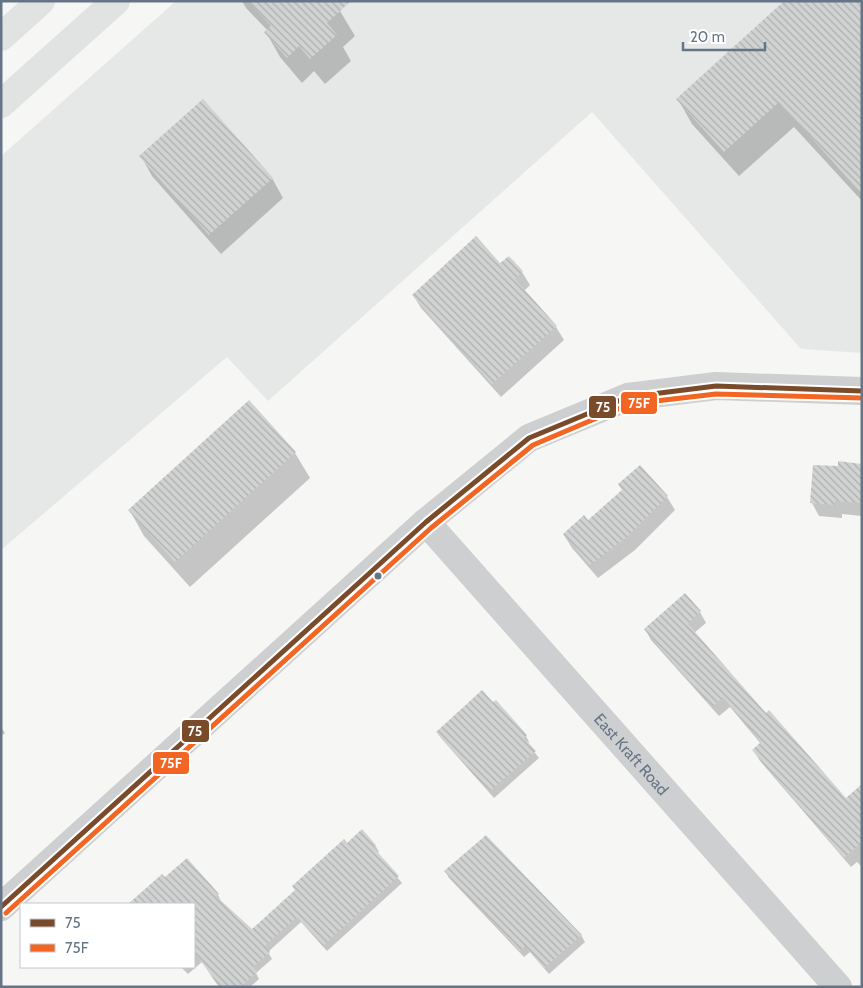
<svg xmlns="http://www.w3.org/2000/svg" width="863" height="988" font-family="Cabin,sans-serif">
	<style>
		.built { fill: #e6e8e8 }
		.shadow { fill: #0003 }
		.building { fill: url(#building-back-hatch) }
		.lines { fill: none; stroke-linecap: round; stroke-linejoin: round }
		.minor { stroke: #cecfd0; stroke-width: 28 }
		.major { stroke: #e1e2e2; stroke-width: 28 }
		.bus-1-casing { stroke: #fff; stroke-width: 9 }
		.bus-2-casing { stroke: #fff; stroke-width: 9 }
		.bus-1 { stroke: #7a4b2a; stroke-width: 5 }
		.bus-2 { stroke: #f26522; stroke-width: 5 }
		.bus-dot { fill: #667586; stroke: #fff; stroke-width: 2 }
		.labels { text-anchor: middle; stroke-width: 5; stroke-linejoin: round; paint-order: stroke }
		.street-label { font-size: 16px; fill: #667586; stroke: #fff }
		.line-badge { stroke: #fff; stroke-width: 2 }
		.badge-label { font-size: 14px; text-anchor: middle; font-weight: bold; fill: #fff }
	</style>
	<defs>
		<pattern id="building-back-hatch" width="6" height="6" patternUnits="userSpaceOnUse" patternTransform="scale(1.25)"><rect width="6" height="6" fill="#d1d2d2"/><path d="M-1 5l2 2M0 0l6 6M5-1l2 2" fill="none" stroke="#adafb0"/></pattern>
	</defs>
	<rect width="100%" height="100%" fill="#f6f7f5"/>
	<path class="built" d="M176 1H862V353L801 349 592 112 268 401 227 357 1 550V156Z"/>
	<g class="shadow">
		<path d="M242 1H331L340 11 355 36 343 47 351 61 325 84 314 71 302 83 280 57 266 32 268 31 246 8Z"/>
		<path d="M781 1H862V201L794 127 739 176 692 124 678 99 783 3Z"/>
		<path d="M141 156 272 178 283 198 221 254 152 176Z"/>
		<path d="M500 265 522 272 530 285 524 291 556 327 564 340 501 397 421 308 413 295Z"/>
		<path d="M249 402 295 453 310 478 190 587 144 536 130 511Z"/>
		<path d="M862 465V516L842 514V518L819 516 812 503 839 468Z"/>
		<path d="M640 467 667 497 675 510 635 550 598 578 572 548 564 535 588 522 623 491Z"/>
		<path d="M685 594 700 612 706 623 694 633 766 715 846 800 862 801V867L857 862 851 867 760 761 754 750 761 744 730 707 719 716 651 640 645 629Z"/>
		<path d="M1 727 5 733 1 736Z"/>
		<path d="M437 732 526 736 529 742 528 744 539 758 494 798 441 738Z"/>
		<path d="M347 845H375L379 852 377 853 402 883 327 951 301 922 268 952 272 959 256 973 259 979 250 987H225L202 962 188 974 181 967H194V904H150L146 899 165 879 218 895 221 901 252 931Z"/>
		<path d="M446 872 581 935 585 942 549 974 530 952 524 957 449 878Z"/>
	</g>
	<g class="building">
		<path d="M248 1H351L327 23 337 35 310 59 299 46 287 58 264 32 271 26Z"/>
		<path d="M784 1H862V194L779 102 724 152 676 99Z"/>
		<path d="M203 99 273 178 209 235 139 156Z"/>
		<path d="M476 236 500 263 509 256 523 271 515 279 557 326 492 384 412 295Z"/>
		<path d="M249 400 296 452 175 562 128 510Z"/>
		<path d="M838 461 862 464V503L835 501V505L810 503 813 465 838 466Z"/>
		<path d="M640 465 668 496 627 537 590 565 563 534 584 515 588 520 622 490 618 484Z"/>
		<path d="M685 593 701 611 688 624 766 713 769 710 846 798 862 784V842L844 858 752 750 761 742 723 697 712 707 644 629Z"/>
		<path d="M482 690 493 702 496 700 527 735 524 738 536 751 489 792 436 732Z"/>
		<path d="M362 829 376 845 373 847 399 876 323 946 297 917 265 946 270 952 253 967 257 972 240 987H219L194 951V904H128L162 874 165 877 187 858 219 894 216 896 252 929 295 890 292 886 344 839 347 843Z"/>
		<path d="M486 835 582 935 544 968 525 946 520 951 444 871Z"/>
	</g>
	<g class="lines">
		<g class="minor">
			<path id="s1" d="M426 522 838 987"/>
			<path d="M1 907 426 522 529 438 628 397 716 386 862 391"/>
		</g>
		<g class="major">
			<path d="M1 37 41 1"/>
			<path d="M1 104 116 1"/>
		</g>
		<g class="bus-1-casing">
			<path id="bus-1" d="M1 907 426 522 529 438 628 397 716 386 862 391"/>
		</g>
		<g class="bus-2-casing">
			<path id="bus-2" d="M6 913 431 528 533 445 630 404 716 394 862 398"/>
		</g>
		<use href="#bus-1" class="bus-1"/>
		<use href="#bus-2" class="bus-2"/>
	</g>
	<circle class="bus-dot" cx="378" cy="576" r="4.5"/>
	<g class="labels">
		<g class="street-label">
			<text dy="6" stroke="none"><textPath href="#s1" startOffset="310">East Kraft Road</textPath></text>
		</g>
	</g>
	<g class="line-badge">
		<rect x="620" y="391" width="38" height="24" rx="5" fill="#f26522"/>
		<rect x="588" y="395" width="29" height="24" rx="5" fill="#7a4b2a"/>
		<rect x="181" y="719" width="29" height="24" rx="5" fill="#7a4b2a"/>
		<rect x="152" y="751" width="38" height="24" rx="5" fill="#f26522"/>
	</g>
	<g class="badge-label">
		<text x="639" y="408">75F</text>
		<text x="603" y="412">75</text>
		<text x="195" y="736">75</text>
		<text x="171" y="768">75F</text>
	</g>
	<rect width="863" height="988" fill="none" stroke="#667586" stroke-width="5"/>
	<rect x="20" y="903" width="175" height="65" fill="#ffffff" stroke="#c2c8cf"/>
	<rect x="30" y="919" width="25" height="8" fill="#7a4b2a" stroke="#c2c8cf"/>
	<text x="65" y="928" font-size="15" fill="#667586">75</text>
	<rect x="30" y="944" width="25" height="8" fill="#f26522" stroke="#c2c8cf"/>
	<text x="65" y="953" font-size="15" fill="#667586">75F</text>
	<path d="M683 42v8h82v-8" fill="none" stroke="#667586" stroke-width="2.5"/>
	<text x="690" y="42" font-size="15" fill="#667586" stroke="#ffffff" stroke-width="4" paint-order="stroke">20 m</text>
</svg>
